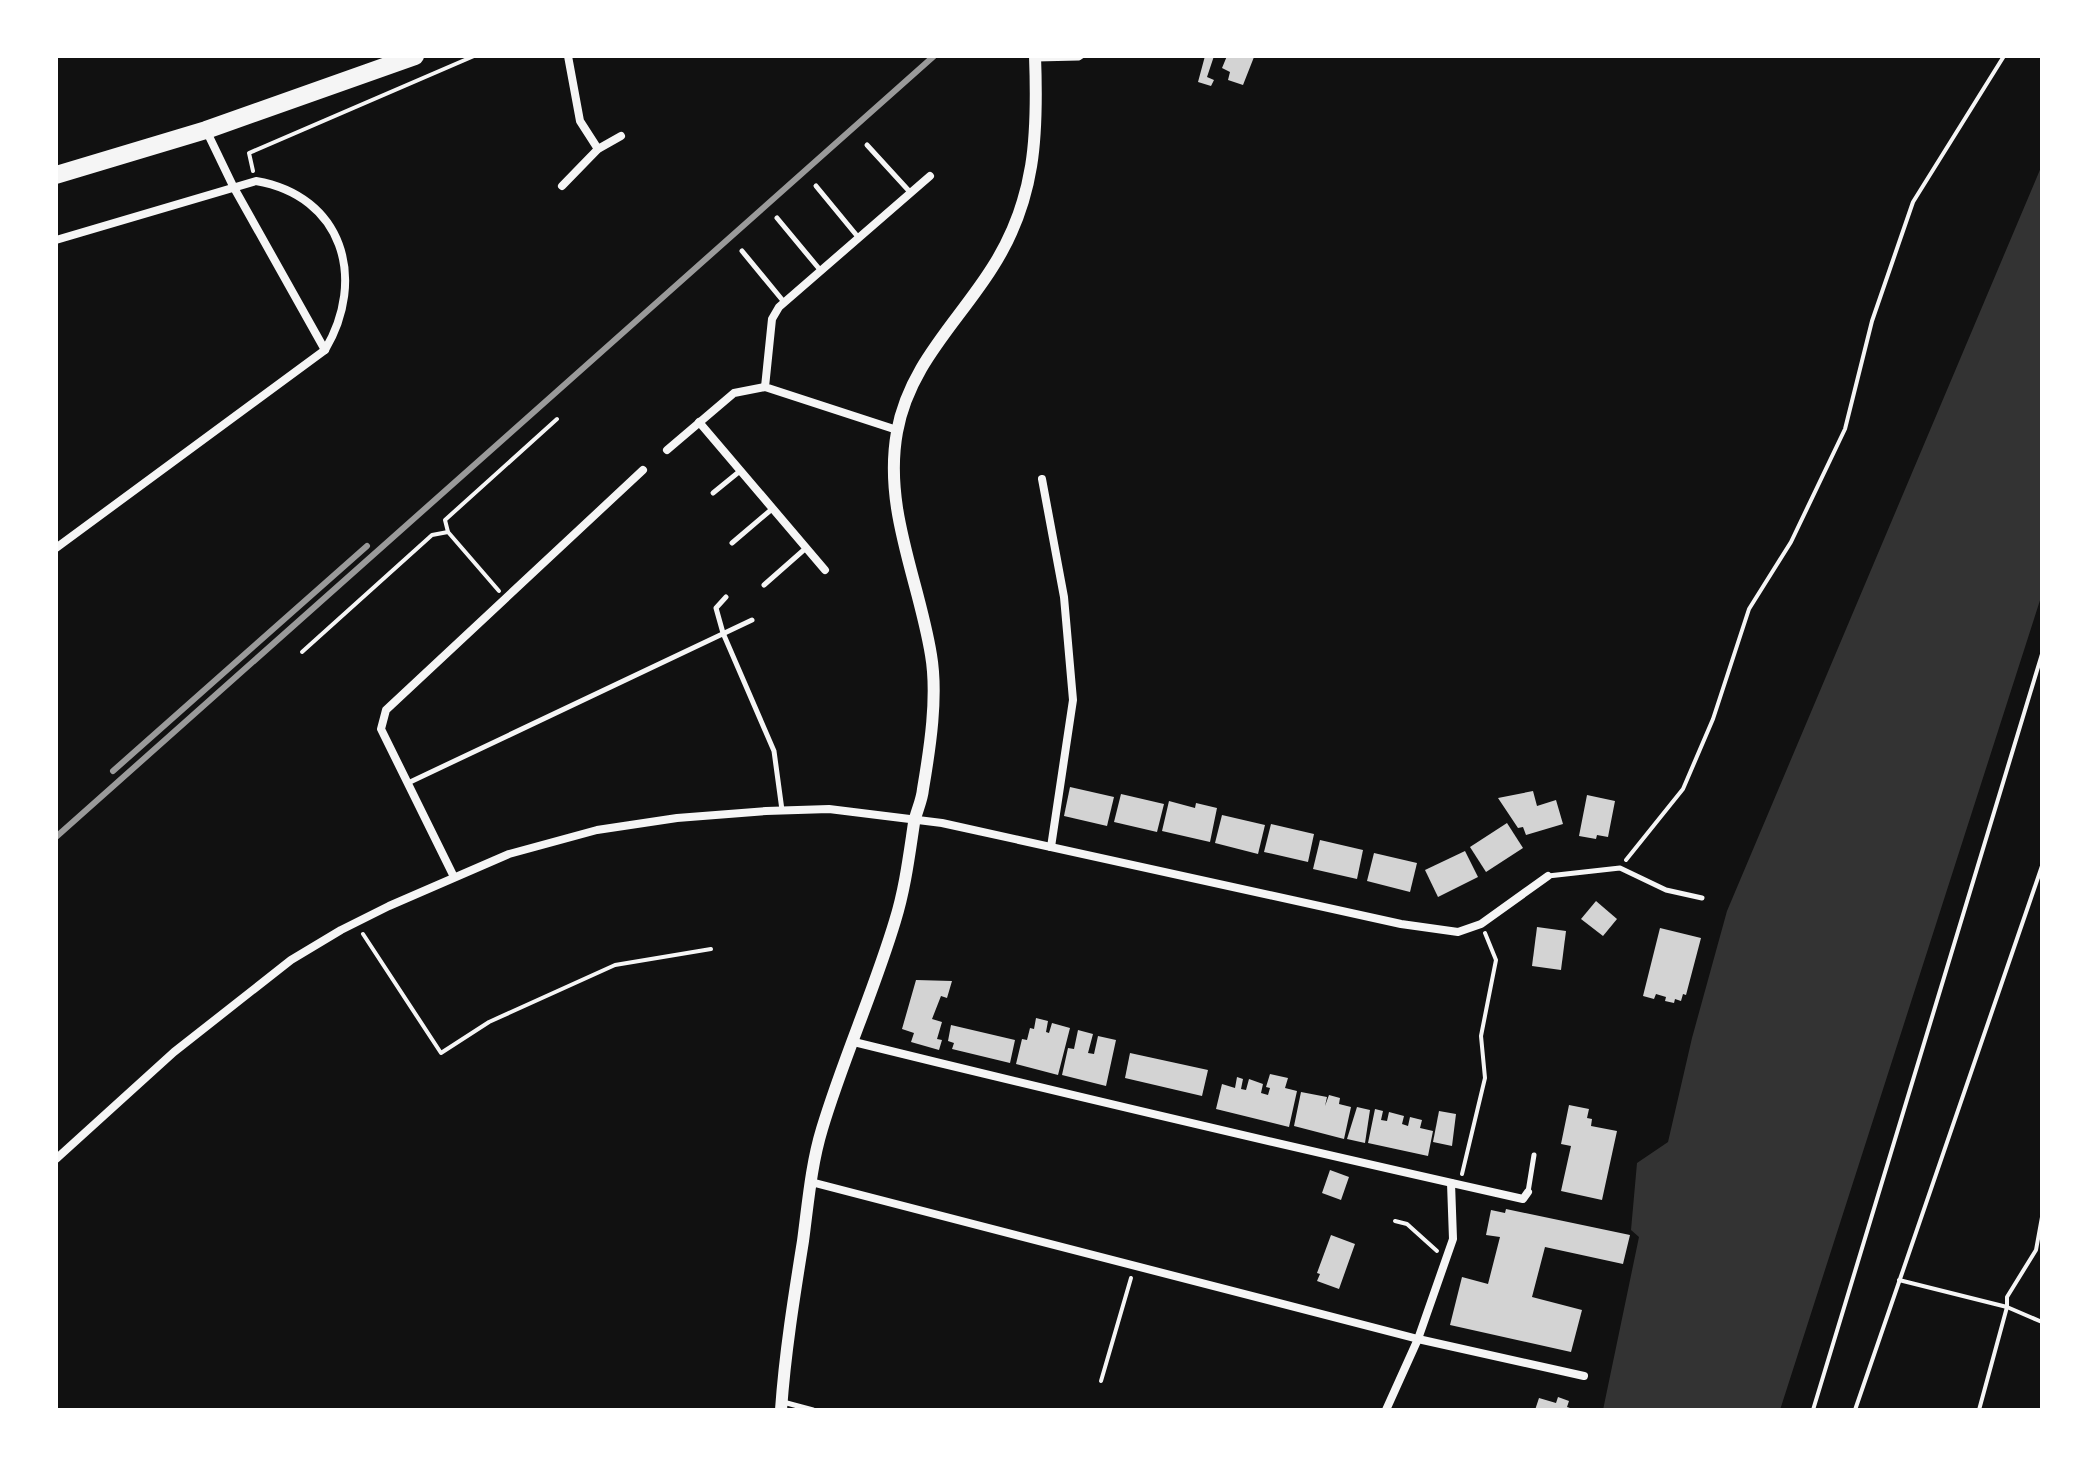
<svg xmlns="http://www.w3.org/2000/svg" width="2098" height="1466" font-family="'Nunito Sans',sans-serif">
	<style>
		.water { fill: #333 }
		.building { fill: #d3d3d3 }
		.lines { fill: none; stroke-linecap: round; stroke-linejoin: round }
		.path { stroke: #f5f5f5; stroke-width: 4 }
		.service { stroke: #f5f5f5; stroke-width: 5 }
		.minor { stroke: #f5f5f5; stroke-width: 8 }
		.tertiary { stroke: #f5f5f5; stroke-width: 12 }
		.trunk { stroke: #f5f5f5; stroke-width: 18 }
		.rail { stroke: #9a9a9a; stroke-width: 6 }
	</style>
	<rect width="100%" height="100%" fill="#111"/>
	<path class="water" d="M2042 165V594L1780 1410H1603L1639 1237 1631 1230 1637 1163 1668 1142 1692 1038 1727 911Z"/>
	<g class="building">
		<path d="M1205 56H1214L1207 77 1214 80 1211 86 1198 82Z"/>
		<path d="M1227 56 1254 57 1243 85 1228 80 1230 72 1222 68Z"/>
		<path d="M1070 787 1114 797 1107 826 1064 816Z"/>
		<path d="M1533 791 1537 806 1556 800 1563 824 1526 835 1523 827 1518 828 1498 798Z"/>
		<path d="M1121 794 1164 804 1157 832 1114 822Z"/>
		<path d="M1587 795 1615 801 1608 837 1597 835 1596 839 1579 836Z"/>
		<path d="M1169 801 1195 808 1196 803 1217 808 1210 842 1162 831Z"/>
		<path d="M1222 815 1265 825 1258 854 1215 843Z"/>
		<path d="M1507 823 1523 848 1486 872 1470 847Z"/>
		<path d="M1271 824 1314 834 1308 862 1264 852Z"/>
		<path d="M1320 840 1363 850 1357 879 1313 869Z"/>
		<path d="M1465 851 1478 877 1438 897 1425 870Z"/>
		<path d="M1374 853 1417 863 1410 892 1367 881Z"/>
		<path d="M1596 901 1617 919 1603 936 1581 919Z"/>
		<path d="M1537 927 1566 931 1561 970 1532 966Z"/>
		<path d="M1660 928 1701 938 1686 995 1683 994 1681 1001 1675 999 1674 1003 1665 1001 1666 997 1656 994 1654 999 1643 996Z"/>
		<path d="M916 980 952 981 947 998 941 996 932 1019 942 1022 937 1039 942 1040 939 1050 911 1042 914 1033 902 1029Z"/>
		<path d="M1036 1018 1048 1021 1046 1032 1049 1033 1052 1023 1070 1028 1058 1075 1016 1064 1022 1039 1027 1040 1030 1028 1034 1029Z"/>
		<path d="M951 1025 1015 1040 1010 1063 952 1049 954 1043 948 1041Z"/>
		<path d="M1078 1030 1093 1034 1088 1053 1094 1054 1098 1036 1116 1040 1106 1086 1062 1075 1068 1048 1074 1049Z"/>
		<path d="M1130 1053 1208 1070 1202 1096 1125 1078Z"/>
		<path d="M1270 1074 1288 1078 1285 1088 1297 1091 1289 1127 1216 1109 1222 1084 1235 1088 1237 1077 1243 1079 1241 1089 1246 1090 1249 1079 1263 1084 1261 1093 1268 1095 1270 1088 1266 1087Z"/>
		<path d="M1301 1092 1327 1097 1325 1106 1329 1095 1340 1098 1339 1104 1351 1107 1344 1139 1294 1126Z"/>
		<path d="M1569 1105 1589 1109 1587 1118 1592 1119 1591 1126 1617 1131 1602 1200 1561 1191 1571 1146 1561 1144Z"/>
		<path d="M1357 1107 1370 1110 1365 1143 1347 1139Z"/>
		<path d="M1375 1109 1383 1111 1381 1120 1387 1121 1389 1112 1404 1116 1402 1124 1408 1126 1410 1117 1422 1120 1420 1128 1433 1131 1428 1156 1368 1143Z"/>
		<path d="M1439 1111 1456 1114 1452 1146 1433 1142Z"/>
		<path d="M1330 1170 1349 1177 1341 1200 1322 1193Z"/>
		<path d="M1506 1209 1630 1235 1623 1264 1545 1247 1532 1297 1582 1310 1571 1352 1450 1325 1462 1277 1488 1284 1500 1237 1486 1235 1491 1210 1505 1213Z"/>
		<path d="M1331 1235 1355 1244 1339 1289 1317 1281 1320 1274 1317 1273Z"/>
		<path d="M1558 1397 1569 1401 1567 1407 1576 1410H1535L1539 1398 1556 1403Z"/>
	</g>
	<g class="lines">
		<g class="path">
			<path d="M253 171 249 153 474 56"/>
			<path d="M448 532 445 520 557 419"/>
			<path d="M302 652 432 535 448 532 499 591"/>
			<path d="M1626 860 1683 789 1713 719 1749 609 1791 542 1845 429 1872 321 1913 202 2004 56"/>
			<path d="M363 934 441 1053 489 1022 615 965 711 949"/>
			<path d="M1462 1174 1485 1078 1481 1036 1496 960 1485 933"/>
			<path d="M1395 1221 1407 1224 1437 1251"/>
			<path d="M1899 1280 2007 1307 2042 1322"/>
			<path d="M1101 1381 1131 1278"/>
			<path d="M1813 1410 2042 654"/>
			<path d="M1855 1410 2042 866"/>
			<path d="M1979 1410 2007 1307V1297L2036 1250 2042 1217"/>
		</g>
		<g class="service">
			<path d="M1036 59 1079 58 1082 56"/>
			<path d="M867 145 910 192"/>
			<path d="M816 186 858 237"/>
			<path d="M777 218 821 271"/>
			<path d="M742 251 784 302"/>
			<path d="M713 493 740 471"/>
			<path d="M732 543 772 509"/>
			<path d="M764 585 806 548"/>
			<path d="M726 597 716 608 723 633 774 751 782 810"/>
			<path d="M408 783 752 620"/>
			<path d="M1548 876 1620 868 1666 890 1702 898"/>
			<path d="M1528 1192 1534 1155"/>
			<path d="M783 1402 813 1410"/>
		</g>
		<g class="minor">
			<path d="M568 56 580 121 598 149"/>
			<path d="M206 130 233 186 325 350"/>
			<path d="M562 186 598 149 621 136"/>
			<path d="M56 240 256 181C343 196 367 279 325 350L56 548"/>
			<path d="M699 422 825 570"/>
			<path d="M897 430 765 387 772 319 779 307 930 176"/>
			<path d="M667 450 734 393 765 387"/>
			<path d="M1042 479 1064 597 1073 700 1051 847"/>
			<path d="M454 877 381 729 386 710 643 470"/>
			<path d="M854 1042C1077 1097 1300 1149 1523 1199L1528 1192"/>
			<path d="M56 1159 174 1052 291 960 341 930 389 906 509 854 597 830 677 818 766 811 829 809 942 823 1401 924 1458 932 1481 924 1548 876"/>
			<path d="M811 1182 1418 1339 1584 1376"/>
			<path d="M1386 1410 1418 1339 1453 1239 1451 1183"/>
		</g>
		<path class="tertiary" d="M781 1410C785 1353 794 1297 803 1241 808 1204 811 1165 822 1129 843 1059 874 991 895 921 905 889 909 856 914 823 916 812 922 801 923 789 930 748 938 696 931 655 919 580 883 509 897 432 909 365 958 322 992 268 1036 200 1038 134 1035 56"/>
		<path class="trunk" d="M56 175 206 130 415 56"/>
		<g class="rail">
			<path d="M113 771 367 546"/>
			<path d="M56 837 934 56"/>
		</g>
	</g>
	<rect width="2098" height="1466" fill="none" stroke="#ffffff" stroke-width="116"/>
</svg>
